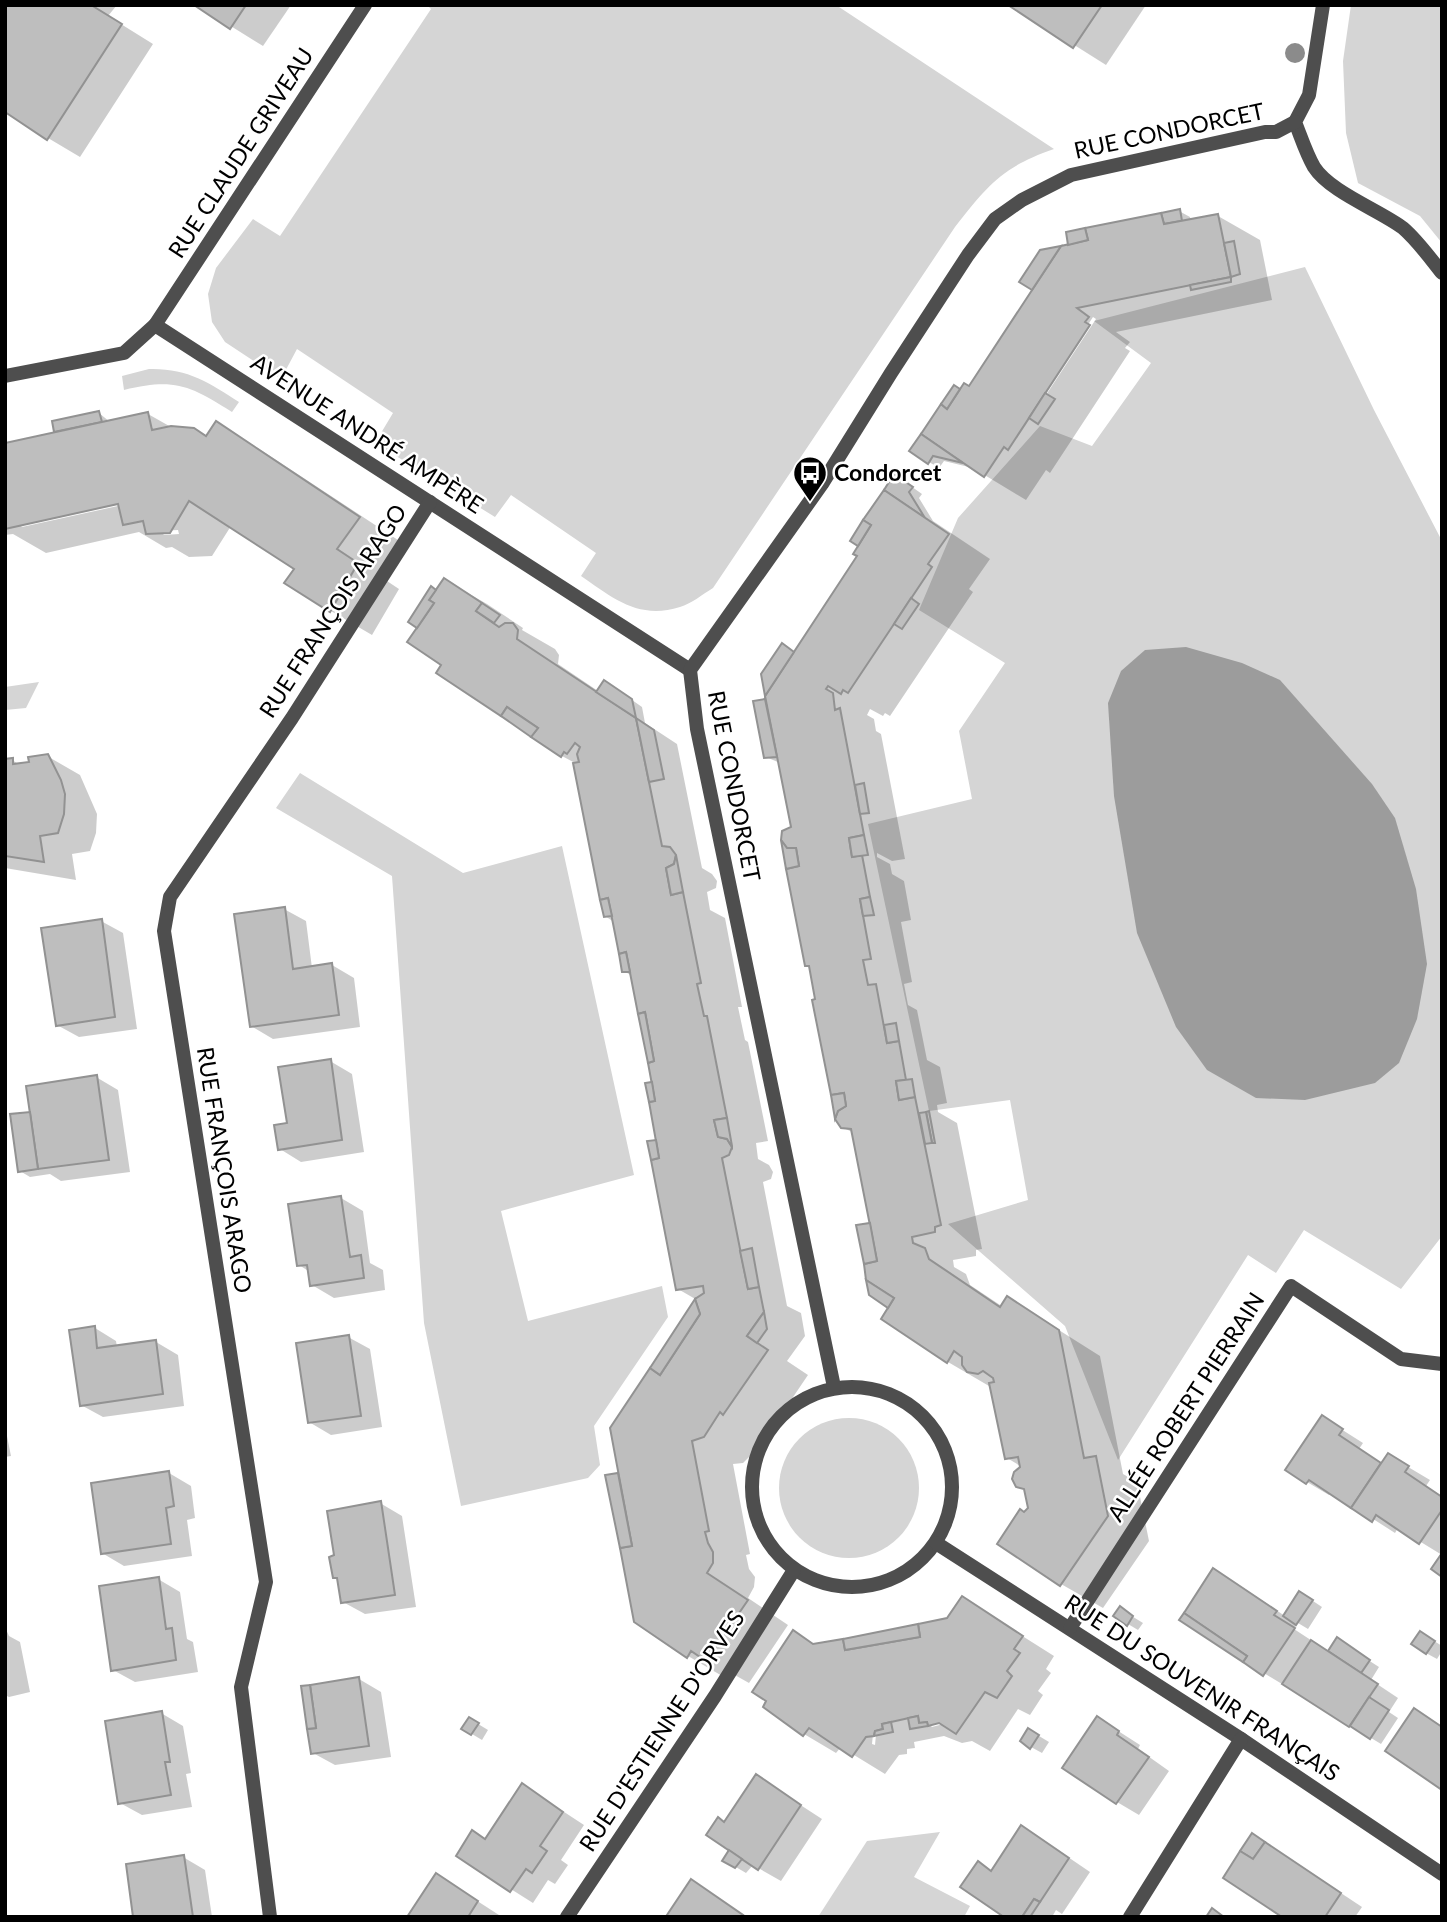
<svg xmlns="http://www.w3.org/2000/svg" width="1447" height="1922" font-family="Lato,sans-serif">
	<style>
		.green { fill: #d5d5d5 }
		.water { fill: #9c9c9c }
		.shadow { fill: #0003; fill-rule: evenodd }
		.building { fill: #bebebe; stroke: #929292; stroke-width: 2 }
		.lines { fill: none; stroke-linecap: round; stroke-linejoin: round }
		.minor { stroke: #4e4e4e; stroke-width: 14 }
		.tree { fill: #8b8b8b }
		.labels { text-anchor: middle; stroke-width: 5; stroke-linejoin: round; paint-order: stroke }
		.street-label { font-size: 23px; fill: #000; stroke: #fff }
		.poi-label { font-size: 23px; font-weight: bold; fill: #000; stroke: #fff; text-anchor: start }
	</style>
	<rect width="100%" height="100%" fill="#fff"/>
	<g class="green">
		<path d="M427 5H836L1054 149C1002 167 988 185 955 227L713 588C703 594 691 604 680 607 638 620 613 598 581 576L596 553 511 495 495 517 375 443 393 413 297 349 281 379 225 342 212 322 208 294 216 268 253 219 280 236 431 9Z"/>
		<path d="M1351 5H1442V243L1420 216 1358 183 1346 133 1343 61Z"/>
		<path d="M1305 267 1374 410 1442 541V1236L1401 1289 1304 1230 1276 1273 1248 1255 1118 1460 1065 1326 948 1224 1028 1200 1010 1100 929 1111 868 824 972 799 959 731 1005 663 919 610 958 518 1040 426 1092 446 1151 363 1094 321Z"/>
		<path d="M149 369C187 368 208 382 239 402L232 412C189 385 174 378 124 390L122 376Z"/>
		<path d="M39 682 26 708 5 710V687Z"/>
		<path d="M300 773 463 873 562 846 634 1175 501 1211 528 1321 662 1286 668 1317 594 1426 600 1465 588 1478 461 1506 424 1323 392 876 276 808Z"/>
		<circle cx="849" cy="1488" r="70"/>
		<path d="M940 1832 914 1877 970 1906 964 1917H818L867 1841Z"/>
	</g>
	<path class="water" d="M1186 647 1242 663 1280 680 1372 784 1395 818 1416 889 1427 964 1417 1019 1399 1063 1375 1083 1305 1100 1256 1098 1207 1070 1176 1027 1137 933 1114 796 1108 703 1121 671 1145 650Z"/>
	<g class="shadow">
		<path d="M5 5H117L108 16 153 44 80 157 48 138Z"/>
		<path d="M197 5H291L263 46Z"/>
		<path d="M1011 5H1146L1106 65Z"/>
		<path d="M1179 211 1190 217 1191 221 1218 216 1260 240 1272 300 1116 332 1130 342 1125 348 1130 351 1050 473 1046 470 1026 500 973 468 944 461 939 468 929 462 922 435 954 387 961 391 969 388 1034 290 1022 281 1041 252 1070 246ZM1093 317 1096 319 1046 395H1042Z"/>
		<path d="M99 413 110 422 148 414 171 427 207 438 216 424 258 448 401 542 378 575 399 589 372 635 331 611 296 568 231 526 212 556 189 557 172 547 166 548 139 532 46 553 13 534 5 535V444L56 433 54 423ZM127 501V504L22 527 19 524ZM178 530 179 534 164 535 160 531Z"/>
		<path d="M905 482 922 494 919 498 933 521 990 559 969 589 973 592 890 716 885 713 883 716 870 709 867 715 874 719 876 731 881 734 905 859 892 861 877 853V857L890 864 892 874 904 881 911 920 901 922 912 982 904 984 908 1005 917 1010 927 1060 940 1067 947 1103 937 1105 938 1112 957 1123 982 1249 976 1250V1256L953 1260 954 1267 966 1274 970 1285 1003 1307 1008 1298 1100 1356 1123 1474 1137 1482 1149 1541 1103 1608 1061 1584 999 1543 1030 1508 1026 1490 1018 1485 1022 1467 1007 1458 991 1383 989 1386 948 1362 891 1307 854 1133 842 1127 811 968 807 965 793 827 780 763 766 757 765 701 768 702 795 653Z"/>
		<path d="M445 580 487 604 523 628 522 630 555 649 559 655 558 664 598 691 615 688 642 707 645 723 677 744 702 868 712 874 717 881 716 888 707 892 710 910 725 918 742 1007H738L745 1040 748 1042 768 1141 756 1143 758 1159 769 1165 773 1172 771 1179 763 1182 787 1306 801 1313 805 1336 787 1361 808 1375 766 1437 762 1435 750 1456 743 1463 733 1464 750 1554 746 1555 749 1569 755 1577 754 1587 748 1598 788 1625 749 1683 733 1674 729 1680 688 1656 636 1621 618 1474 621 1476 697 1300 678 1289 658 1141 654 1084 632 976 624 971 614 922 605 916 575 763 562 756 444 665 437 592Z"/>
		<path d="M47 756 80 775 97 814 96 833 90 851 72 854 76 880 5 868V761L12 760 20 765Z"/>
		<path d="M284 909 306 921 312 968 332 965 354 978 360 1027 273 1039 251 1026Z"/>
		<path d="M101 921 123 933 137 1029 79 1037 57 1025Z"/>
		<path d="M330 1061 352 1074 364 1152 301 1162 280 1149 289 1125Z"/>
		<path d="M96 1077 118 1090 130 1172 61 1181 50 1174 30 1177 20 1171Z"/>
		<path d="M341 1198 363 1211 370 1263 383 1270 385 1290 334 1298 312 1285 310 1272 299 1265Z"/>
		<path d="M95 1328 116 1341 117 1347 156 1342 178 1355 184 1406 103 1417 81 1405Z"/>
		<path d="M348 1337 370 1349 382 1427 331 1435 309 1422Z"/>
		<path d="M1322 1417 1363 1443 1359 1449 1382 1464 1388 1455 1430 1480 1426 1486 1442 1497V1555L1398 1528 1395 1533 1331 1492 1329 1495 1307 1482Z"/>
		<path d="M5 1426 11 1456 5 1457Z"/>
		<path d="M169 1473 191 1486 195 1518 187 1520 192 1556 124 1566 102 1553Z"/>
		<path d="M380 1503 402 1516 416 1607 365 1614 343 1602 339 1580 334 1577 336 1556Z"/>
		<path d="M158 1579 180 1592 187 1639 193 1642 198 1672 135 1682 113 1670Z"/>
		<path d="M1236 1583 1285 1616 1310 1599 1322 1607 1308 1629 1298 1623 1294 1629 1329 1652 1337 1640 1379 1667 1371 1680 1398 1698 1389 1712 1398 1718 1381 1744 1244 1661Z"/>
		<path d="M962 1598 1054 1656 1046 1669 1051 1673 1038 1691 1043 1695 1030 1715 1018 1709 990 1751 972 1741 962 1743 944 1736 914 1742 915 1748 907 1749V1754L899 1755 885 1774 841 1747 836 1753 804 1734 794 1632 816 1645 948 1619ZM947 1719V1723L932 1727 929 1724ZM874 1724H877L875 1745 872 1744Z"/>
		<path d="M1130 1615 1143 1623 1138 1630 1128 1624Z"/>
		<path d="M5 1627 9 1636 20 1642 30 1692 9 1697 5 1695Z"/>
		<path d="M1431 1639 1442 1646V1651L1437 1659 1426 1653Z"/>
		<path d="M359 1679 381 1692 391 1757 335 1765 313 1753Z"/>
		<path d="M161 1713 183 1726 191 1773 186 1774 192 1807 142 1815 120 1803Z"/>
		<path d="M1098 1718 1140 1745 1138 1749 1169 1771 1139 1815 1117 1802Z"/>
		<path d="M470 1719 488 1730 482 1740 472 1734Z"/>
		<path d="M1029 1730 1049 1742 1042 1753 1031 1747Z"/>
		<path d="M756 1776 822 1819 781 1881 753 1865 746 1873 724 1860 738 1854 725 1823Z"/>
		<path d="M523 1785 584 1825 561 1860 568 1865 555 1884 548 1880 533 1903 458 1856 486 1840Z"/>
		<path d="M1043 1840 1090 1872 1062 1914 1056 1910 1052 1917H1007L978 1863 992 1872Z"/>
		<path d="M1276 1850 1362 1907 1355 1917H1285Z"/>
		<path d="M183 1857 205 1870 212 1917H134Z"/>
		<path d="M437 1875 499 1915 498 1917H409Z"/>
	</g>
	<g class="building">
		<path d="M5 5H91L122 24 47 140 5 112Z"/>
		<path d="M194 5H246L230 29Z"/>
		<path d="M1008 5H1102L1073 48Z"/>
		<path d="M1180 209 1182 221 1164 224 1161 213Z"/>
		<path d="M1161 213 1164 224 1218 214 1231 277 1077 308 1089 317 1085 322 1090 325 1008 450 1004 447 984 477 921 434 941 404 947 409 964 383 969 386 1061 246 1088 240 1085 228Z"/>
		<path d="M1085 228 1088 240 1068 245 1066 232Z"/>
		<path d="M1234 241 1240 274 1231 277 1224 243Z"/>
		<path d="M1061 246 1032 290 1019 282 1040 250Z"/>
		<path d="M1231 277V282L1191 290 1190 285Z"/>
		<path d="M954 385 960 389 947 409 941 404Z"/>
		<path d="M1045 393 1055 399 1038 424 1029 418Z"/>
		<path d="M99 411 102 422 54 432 52 421Z"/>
		<path d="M148 412 152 430 171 426 194 428 206 436 216 421 360 517 337 549 358 563 330 612 284 583 294 569 189 501 170 533 146 534 143 521 123 525 118 504 5 529V443Z"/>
		<path d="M921 434 963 463 933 456 928 464 909 451Z"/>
		<path d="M894 474 913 487 909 492 925 518 884 490Z"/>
		<path d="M884 490 949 534 928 564 932 567 848 693 843 690 841 694 828 686 826 689 833 693 835 710 840 708 864 835 849 838 852 857 862 855 870 897 860 899 871 959 863 960 868 985 876 984 887 1043 899 1041 906 1080 896 1081 899 1100 915 1097 941 1225 935 1227V1232L912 1237 913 1243 925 1248 929 1259 1000 1307 1007 1296 1059 1330 1084 1458 1096 1456 1108 1516 1060 1586 997 1544 1020 1509 1024 1512 1028 1508 1024 1489 1016 1487 1012 1479 1014 1472 1020 1467 1018 1457 1005 1459 989 1383 994 1382 993 1378 983 1371 978 1374 967 1372 962 1365V1357L954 1351 947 1363 881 1319 894 1298 866 1280 864 1264 877 1261 851 1129 841 1128 835 1119 838 1111 846 1106 844 1093 831 1095 812 1000 815 999 809 966H805L786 869 799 866 796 848H787L781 840 782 831 791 827 765 696 857 556 853 554 871 525 863 520Z"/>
		<path d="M863 520 871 525 858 546 850 541Z"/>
		<path d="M444 578 482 603 476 611 499 627 505 623H513L518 630 517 639 636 718 662 846 670 847 676 855 674 864 666 868 671 895 683 892 701 983 697 984 704 1016H707L727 1118 714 1120 718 1137 727 1139 732 1147 729 1155 722 1158 748 1289 759 1287 764 1312 747 1336 768 1350 723 1415 720 1412 704 1437 692 1441 709 1531 705 1532 708 1543 713 1552V1563L707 1573 748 1600 706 1661 691 1651 687 1658 634 1622 620 1548 632 1546 610 1428 650 1368 660 1375 700 1314 695 1299 704 1293 703 1286 676 1290 651 1160 659 1158 649 1102 655 1101 648 1063 654 1061 645 1012 638 1014 626 952 619 954 608 898 600 900 573 763 579 762 577 754 580 747 575 743 567 754 564 752 561 757 531 737 538 728 507 707 501 716 436 673 441 665 407 642 434 603 429 600Z"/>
		<path d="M431 586 436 590 429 600 434 603 417 628 408 622Z"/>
		<path d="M911 598 919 604 902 629 894 624Z"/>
		<path d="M482 603 500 615 494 623 476 611Z"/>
		<path d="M782 643 794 652 765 696 761 674Z"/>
		<path d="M604 680 632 699 636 718 596 692Z"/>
		<path d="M765 699 777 757 764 758 753 701Z"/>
		<path d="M507 707 538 728 531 737 501 716Z"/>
		<path d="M636 718 654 730 664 779 649 782Z"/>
		<path d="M48 754 61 780 65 794 64 814 58 833 40 836 44 862 5 856V759L13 758V764L29 762 28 757Z"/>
		<path d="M864 783 869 813 860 814 855 785Z"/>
		<path d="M864 835 868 855 852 857 849 838Z"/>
		<path d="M781 840 787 848H796L799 866 786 869Z"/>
		<path d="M676 855 683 892 671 895 666 868 674 864Z"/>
		<path d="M870 897 874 915 863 916 860 899Z"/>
		<path d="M608 898 612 916 604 917 600 900Z"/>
		<path d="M285 907 293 969 332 963 339 1015 250 1027 234 914Z"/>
		<path d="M102 919 115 1017 56 1026 41 928Z"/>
		<path d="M626 952 630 972H622L619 954Z"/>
		<path d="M645 1012 654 1061 648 1063 638 1014Z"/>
		<path d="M896 1023 899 1041 887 1043 884 1025Z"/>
		<path d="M331 1059 342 1140 278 1150 274 1125 287 1123 278 1067Z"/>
		<path d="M97 1075 109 1160 38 1169 26 1086Z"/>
		<path d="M912 1079 915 1097 899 1100 896 1081Z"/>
		<path d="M652 1082 655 1101 649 1102 645 1083Z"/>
		<path d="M844 1093 846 1106 838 1111 835 1119 831 1095Z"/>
		<path d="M929 1111 935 1143H932L926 1112Z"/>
		<path d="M30 1112 38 1169 18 1172 10 1114Z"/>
		<path d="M926 1112 932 1143 925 1144 919 1113Z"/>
		<path d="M727 1118 732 1146V1147L727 1139 718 1137 714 1120Z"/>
		<path d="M656 1140 659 1158 651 1160 647 1141Z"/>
		<path d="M341 1196 350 1257 361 1255 364 1278 310 1286 307 1265 297 1266 288 1204Z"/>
		<path d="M870 1223 877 1261 864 1264 856 1225Z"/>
		<path d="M752 1248 759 1287 748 1289 740 1251Z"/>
		<path d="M866 1280 894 1298 888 1308 869 1295Z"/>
		<path d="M695 1299 700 1314 660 1375 650 1368Z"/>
		<path d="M764 1312 767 1329 757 1343 747 1336Z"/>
		<path d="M95 1326 97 1348 156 1340 163 1394 80 1406 69 1330Z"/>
		<path d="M349 1335 361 1416 308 1423 296 1343Z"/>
		<path d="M1322 1415 1343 1429 1339 1435 1381 1463 1351 1508 1309 1480 1306 1484 1285 1470Z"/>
		<path d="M1388 1453 1409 1466 1405 1472 1442 1497V1510L1419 1544 1376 1515 1372 1522 1351 1508Z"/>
		<path d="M169 1471 174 1506 166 1508 171 1544 101 1554 91 1483Z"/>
		<path d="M618 1473 632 1546 620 1548 605 1475Z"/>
		<path d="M381 1501 395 1595 341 1603 337 1578H333L329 1557 334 1555 327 1511Z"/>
		<path d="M1442 1553V1577L1431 1569Z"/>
		<path d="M1213 1568 1277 1611 1274 1615 1295 1628 1263 1676 1243 1662 1247 1656 1184 1613Z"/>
		<path d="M159 1577 166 1629 172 1628 176 1660 111 1671 99 1586Z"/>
		<path d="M1299 1591 1313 1600 1296 1625 1283 1616Z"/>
		<path d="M962 1596 1023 1636 1014 1649 1020 1653 1007 1671 1012 1676 997 1698 985 1692 956 1734 939 1723 928 1726 927 1722 919 1723 918 1716 882 1724 883 1729 875 1731 874 1736 866 1737 852 1757 809 1728 803 1736 763 1707 766 1701 752 1692 793 1630 813 1644 843 1639 845 1650 920 1637 918 1624 947 1618Z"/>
		<path d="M1120 1606 1133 1616 1127 1626 1113 1616Z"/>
		<path d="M1184 1613 1247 1656 1243 1662 1179 1620Z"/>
		<path d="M918 1624 920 1637 845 1650 843 1639Z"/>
		<path d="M1420 1631 1435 1641 1426 1654 1411 1644Z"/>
		<path d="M1337 1637 1370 1660 1361 1673 1328 1651Z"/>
		<path d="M1311 1640 1378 1684 1349 1727 1282 1684Z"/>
		<path d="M359 1677 369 1746 311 1754 307 1729 316 1728 310 1685Z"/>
		<path d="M310 1685 316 1728 307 1729 301 1686Z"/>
		<path d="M1369 1697 1389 1710 1370 1739 1350 1726Z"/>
		<path d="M1414 1708 1442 1727V1790L1385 1751Z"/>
		<path d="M162 1711 170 1762H165L171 1795 118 1804 105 1721Z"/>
		<path d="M918 1716 919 1723 927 1722 928 1726 910 1729 908 1718Z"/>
		<path d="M1097 1716 1119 1731 1117 1735 1149 1757 1116 1804 1062 1768Z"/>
		<path d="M469 1717 479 1723 471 1735 461 1729Z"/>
		<path d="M891 1722 893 1732 874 1736 875 1731 883 1729 882 1724Z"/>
		<path d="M1028 1728 1039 1735 1030 1749 1020 1741Z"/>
		<path d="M756 1774 801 1805 758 1870 706 1835 718 1817 724 1822Z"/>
		<path d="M522 1783 563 1812 540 1846 547 1851 532 1873 526 1869 510 1892 456 1856 472 1830 485 1839Z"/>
		<path d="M1021 1825 1069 1858 1040 1902 1034 1899 1022 1917H1004L960 1887 978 1861 991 1871Z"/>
		<path d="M1252 1833 1265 1842 1253 1859 1240 1851Z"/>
		<path d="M1265 1842 1341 1893 1325 1917H1282L1223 1878 1240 1851 1253 1859Z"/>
		<path d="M729 1850 742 1859 735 1868 722 1861Z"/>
		<path d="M184 1855 193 1917H133L126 1864Z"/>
		<path d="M436 1873 478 1901 468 1917H407Z"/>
		<path d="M691 1879 743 1915 741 1917H670L667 1915Z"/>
		<path d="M1034 1899 1040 1902 1030 1917H1022Z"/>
		<path d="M1212 1908 1224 1917H1206Z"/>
	</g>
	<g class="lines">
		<g class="minor">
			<path d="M1323 5 1309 95 1295 122C1301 137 1306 153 1314 167 1330 192 1379 210 1403 228 1418 241 1430 258 1442 273"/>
			<path d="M155 325 365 5"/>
			<path d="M5 376 124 353 155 325 690 670"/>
			<circle cx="852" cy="1487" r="100"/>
			<path d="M834 1387 697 729 690 670 822 484 891 373 968 255 995 219 1022 200 1071 175 1265 132H1276L1295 122"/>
			<path d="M936 1543 1241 1739 1442 1874"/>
			<path d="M1070 1628 1291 1286 1401 1359 1442 1364"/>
			<path d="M270 1917 241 1687 266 1582 164 931 170 897 292 718 430 502"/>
			<path d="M567 1917 715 1696 794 1570"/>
			<path d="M1130 1917 1241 1739"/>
		</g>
	</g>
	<circle class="tree" cx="1295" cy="53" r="10"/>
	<defs>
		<g id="bus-pin" transform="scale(1.75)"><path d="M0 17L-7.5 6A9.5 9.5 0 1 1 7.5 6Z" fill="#000" stroke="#fff"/><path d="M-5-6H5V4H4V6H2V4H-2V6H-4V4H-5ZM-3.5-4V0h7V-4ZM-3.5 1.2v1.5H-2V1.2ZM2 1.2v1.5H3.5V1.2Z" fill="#fff"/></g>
	</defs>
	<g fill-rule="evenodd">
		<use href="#bus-pin" x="810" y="473"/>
	</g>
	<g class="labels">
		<g class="street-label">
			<text transform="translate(1169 131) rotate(-12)" y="8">RUE CONDORCET</text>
			<text transform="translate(241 153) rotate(-57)" y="8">RUE CLAUDE GRIVEAU</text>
			<text transform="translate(367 434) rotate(33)" y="8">AVENUE ANDRÉ AMPÈRE</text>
			<text transform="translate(333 611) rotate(-57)" y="8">RUE FRANÇOIS ARAGO</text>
			<text transform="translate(734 786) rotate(79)" y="8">RUE CONDORCET</text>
			<text transform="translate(224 1170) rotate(81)" y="8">RUE FRANÇOIS ARAGO</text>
			<text transform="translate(1186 1407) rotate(-57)" y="8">ALLÉE ROBERT PIERRAIN</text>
			<text transform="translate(1202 1688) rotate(33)" y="8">RUE DU SOUVENIR FRANÇAIS</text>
			<text transform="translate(662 1731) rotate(-57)" y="8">RUE D'ESTIENNE D'ORVES</text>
		</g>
		<g class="poi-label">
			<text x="834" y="481">Condorcet</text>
		</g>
	</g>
	<rect width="1447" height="1922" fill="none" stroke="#000000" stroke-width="14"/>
</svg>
